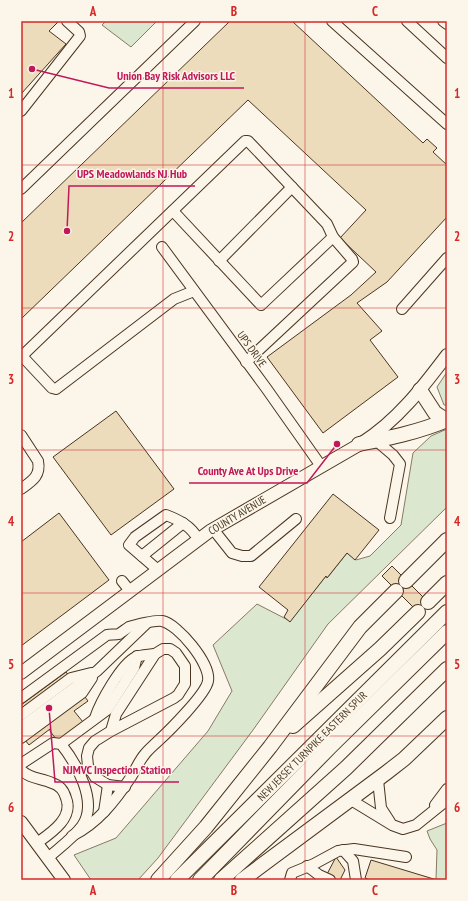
<svg xmlns="http://www.w3.org/2000/svg" width="468" height="901" font-family="'PT Sans Narrow',sans-serif">
	<style>
		.green { fill: #dce7d0; stroke: #887966 }
		.building { fill: #ecdcbc; stroke: #4a3520 }
		.lines { fill: none; stroke-linecap: round; stroke-linejoin: round }
		.minor-casing { stroke: #4a3520; stroke-width: 12 }
		.major-casing { stroke: #4a3520; stroke-width: 14 }
		.highway-casing { stroke: #4a3520; stroke-width: 16 }
		.minor { stroke: #fbf6e9; stroke-width: 10 }
		.major { stroke: #fbf6e9; stroke-width: 12 }
		.highway { stroke: #fbf6e9; stroke-width: 14 }
		.grid { fill: none; stroke: #d62828; stroke-width: 1; stroke-opacity: 0.55 }
		.labels { text-anchor: middle; stroke-width: 3; stroke-linejoin: round; paint-order: stroke }
		.street-label { font-size: 11px; fill: #4a3520; stroke: #fbf6e9 }
		.leader { fill: none; stroke: #c2185b; stroke-width: 1.5 }
		.callout-dot { fill: #c2185b; stroke: #fbf6e9; stroke-width: 1.5 }
		.callout-label { font-size: 12px; text-anchor: middle; font-weight: bold; fill: #c2185b; stroke: #fbf6e9; stroke-width: 3; stroke-linejoin: round; paint-order: stroke }
		.neatline { fill: none; stroke: #d62828; stroke-width: 1.5 }
		.grid-label { font-size: 13px; text-anchor: middle; font-weight: bold; fill: #d62828 }
	</style>
	<rect width="100%" height="100%" fill="#fbf6e9"/>
	<g class="green">
		<path d="M106 21H157L131 47 102 25Z"/>
		<path d="M447 372V405H444L437 387Z"/>
		<path d="M447 429V507L328 624 253 730 158 858 138 880H91L74 855 116 838 208 731 232 691 213 645 257 604 290 621 326 576 328 577 347 553 356 560 370 556 401 525 413 453 431 436Z"/>
		<path d="M447 823V880L436 879 437 850 430 839 427 831Z"/>
	</g>
	<g class="building">
		<path d="M21 21H59L49 31 66 44 21 94Z"/>
		<path d="M230 21H292L423 143 427 139 437 148 433 152 447 165V217L387 282 357 303 382 331 370 340 398 377 323 433 267 357 351 295 376 272 340 238 366 210 248 100 21 319V223Z"/>
		<path d="M116 411 174 489 111 535 53 457Z"/>
		<path d="M333 494 379 530 355 560 347 553 327 578 326 576 290 622 284 617 288 610 259 587Z"/>
		<path d="M59 513 109 580 21 646V542Z"/>
		<path d="M392 566 429 603 419 613 382 576Z"/>
		<path d="M66 672 88 701 74 711 83 722 59 740 58 738 56 739 50 731V729L29 745 21 735V705Z"/>
		<path d="M336 857 345 870 340 880H335L326 876Z"/>
		<path d="M371 860 437 880H370L365 878Z"/>
	</g>
	<g class="lines">
		<g class="minor-casing">
			<g id="minor">
				<path d="M332 21 447 124"/>
				<path d="M407 21 447 58"/>
				<path d="M443 21 447 24"/>
				<path d="M21 111 80 36 79 32 67 21"/>
				<path d="M21 189 195 21"/>
				<path d="M173 211 261 305 333 237"/>
				<path d="M162 247 266 388 321 466"/>
				<path d="M219 261 292 187"/>
				<path d="M402 309 447 258"/>
				<path d="M21 355 52 388 56 389 174 299 194 291"/>
				<path d="M22 356 245 141H248L327 224 333 237 352 259 353 262 246 362"/>
				<path d="M21 435 38 461C41 476 32 481 21 489"/>
				<path d="M373 438 393 455 400 464 390 518"/>
				<path d="M213 529 232 553 242 556H251L296 519"/>
				<path d="M142 556 183 523"/>
				<path d="M158 570 129 545 135 537 166 515C179 520 191 526 198 539"/>
				<path d="M122 581 130 591"/>
				<path d="M21 698 107 635C110 634 115 635 119 634 122 632 126 629 129 627 135 625 155 620 162 621 178 624 211 664 208 681 206 694 169 731 158 741 154 745 149 749 145 754 139 761 136 769 131 777 115 801 98 823 72 836"/>
				<path d="M21 715 71 678 91 673"/>
				<path d="M95 718C100 703 121 664 136 657 141 655 149 655 155 654"/>
				<path d="M21 727 97 671 147 623"/>
				<path d="M111 731 116 714 155 654 163 649H170L176 653 185 666V684L178 695 174 698 111 731 95 741 89 748 87 756 88 766 95 777 108 785 125 787"/>
				<path d="M21 738 82 693 92 678"/>
				<path d="M61 744 107 710 134 668 137 656"/>
				<path d="M21 764 53 743 61 744C76 763 99 802 82 826 73 838 59 848 48 858"/>
				<path d="M21 770C30 779 41 778 52 783 59 785 64 791 66 798 74 818 51 833 37 843"/>
				<path d="M378 780 381 808 390 822"/>
				<path d="M351 800 392 825 403 829 416 825 447 800"/>
				<path d="M435 805 447 789"/>
				<path d="M104 812 108 785"/>
				<path d="M343 850 353 861 356 880"/>
				<path d="M307 866 319 875 330 880"/>
				<path d="M290 880 292 873 314 864 338 851 354 849 406 857"/>
			</g>
		</g>
		<g class="major-casing">
			<g id="major">
				<path d="M21 673 210 531 362 443C398 420 422 388 447 355"/>
				<path d="M21 822 64 880"/>
			</g>
		</g>
		<g class="highway-casing">
			<g id="highway">
				<path d="M420 390 435 413 446 420"/>
				<path d="M359 444C389 438 419 432 447 420"/>
				<path d="M406 581 447 540"/>
				<path d="M428 602 447 583"/>
				<path d="M293 726 380 649 418 612"/>
				<path d="M158 880 206 827 270 747 360 627 396 591"/>
				<path d="M177 880 447 612"/>
				<path d="M200 880 330 747 447 632"/>
				<path d="M221 880 346 768 447 669"/>
				<path d="M242 880 386 773 404 759 447 718"/>
			</g>
		</g>
		<use href="#minor" class="minor"/>
		<use href="#major" class="major"/>
		<use href="#highway" class="highway"/>
	</g>
	<path class="grid" d="M163 21V880M305 21V880M21 165H447M21 308H447M21 450H447M21 593H447M21 736H447"/>
	<g class="labels">
		<g class="street-label">
			<text transform="translate(252 349) rotate(54)" y="4">UPS DRIVE</text>
			<text transform="translate(237 515) rotate(-31)" y="4">COUNTY AVENUE</text>
			<text transform="translate(312 746) rotate(-45)" y="4">NEW JERSEY TURNPIKE EASTERN SPUR</text>
		</g>
	</g>
	<path class="leader" d="M32 69L109 88H244M67 231L69 186H195M337 444L307 483H189M49 708L55 782H179"/>
	<g class="callout-dot">
		<circle cx="32" cy="69" r="4"/>
		<circle cx="67" cy="231" r="4"/>
		<circle cx="337" cy="444" r="4"/>
		<circle cx="49" cy="708" r="4"/>
	</g>
	<g class="callout-label">
		<text x="176" y="80">Union Bay Risk Advisors LLC</text>
		<text x="132" y="178">UPS Meadowlands NJ Hub</text>
		<text x="248" y="475">County Ave At Ups Drive</text>
		<text x="117" y="774">NJMVC Inspection Station</text>
	</g>
	<rect width="468" height="901" fill="none" stroke="#fbf6e9" stroke-width="44"/>
	<rect x="22" y="22" width="424" height="857" class="neatline"/>
	<g class="grid-label">
		<text x="93" y="16">A</text>
		<text x="234" y="16">B</text>
		<text x="375" y="16">C</text>
		<text x="11" y="98">1</text>
		<text x="457" y="98">1</text>
		<text x="11" y="241">2</text>
		<text x="457" y="241">2</text>
		<text x="11" y="384">3</text>
		<text x="457" y="384">3</text>
		<text x="11" y="526">4</text>
		<text x="457" y="526">4</text>
		<text x="11" y="669">5</text>
		<text x="457" y="669">5</text>
		<text x="11" y="812">6</text>
		<text x="457" y="812">6</text>
		<text x="93" y="895">A</text>
		<text x="234" y="895">B</text>
		<text x="375" y="895">C</text>
	</g>
</svg>
